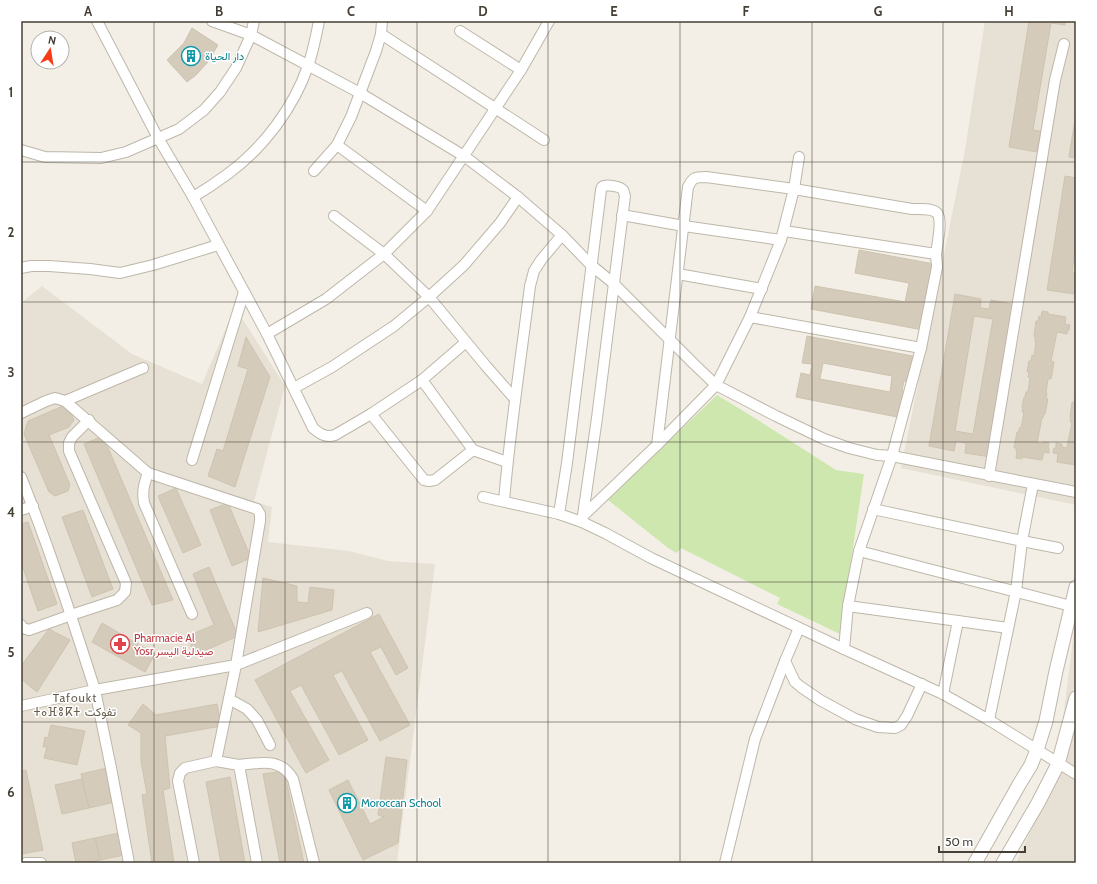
<svg xmlns="http://www.w3.org/2000/svg" width="1097" height="884" font-family="Cabin,Vazirmatn,'Noto Sans Tifinagh',sans-serif">
	<style>
		.residential { fill: #e6e1d4 }
		.green { fill: #cde7af }
		.building { fill: #d4cbbb; stroke: #cfc3af; fill-rule: evenodd }
		.lines { fill: none; stroke-linecap: round; stroke-linejoin: round }
		.minor-casing { stroke: #beb7a9; stroke-width: 12 }
		.tertiary-casing { stroke: #beb7a9; stroke-width: 15 }
		.minor { stroke: #fff; stroke-width: 10 }
		.tertiary { stroke: #fff; stroke-width: 13 }
		.grid { fill: none; stroke: #453f35; stroke-width: 1; stroke-opacity: 0.55 }
		.labels { text-anchor: middle; stroke-width: 3; stroke-linejoin: round; paint-order: stroke }
		.culture-label { font-size: 11px; fill: #0d838f; stroke: #fff; text-anchor: start }
		.health-label { font-size: 11px; fill: #be3a42; stroke: #fff; text-anchor: start }
		.neighbourhood-label { font-size: 12px; letter-spacing: 1px; fill: #685d4d; stroke: #fff }
		.neatline { fill: none; stroke: #453f35; stroke-width: 1.5 }
		.grid-label { font-size: 13px; text-anchor: middle; font-weight: bold; fill: #453f35 }
	</style>
	<rect width="100%" height="100%" fill="#f3efe6"/>
	<g class="residential">
		<path d="M985 21H1076V505L901 468 965 150Z"/>
		<path d="M42 286 132 354 202 384 235 307 285 386 254 501 272 507 268 542 349 551 388 561 435 564 397 863H21V303Z"/>
		<path d="M1076 616V863H1016L1056 774Z"/>
	</g>
	<path class="green" d="M717 395 745 412 836 470 864 474 840 634 777 604 780 598 681 548 677 553 668 548 608 500Z"/>
	<g class="building">
		<path d="M1029 21H1065V25L1051 23 1033 130 1045 132 1044 143 1039 142 1037 152 1009 147Z"/>
		<path d="M192 28 218 45 207 63 196 75 187 82 167 60 184 43Z"/>
		<path d="M1076 113V158L1069 157Z"/>
		<path d="M1065 176 1076 178V245L1072 272 1076 273 1075 294 1047 290Z"/>
		<path d="M859 250 934 264 923 330 811 309 815 286 905 302 909 283 855 273Z"/>
		<path d="M955 294 981 299 980 308 989 309 991 300 1017 305 991 457 965 453 966 443 956 441 954 451 929 446ZM974 316 993 319 973 434 955 431Z"/>
		<path d="M1042 311 1048 312V314L1066 317 1065 324 1070 325 1069 330H1068L1067 334 1057 332 1051 361 1054 362 1051 379H1048L1046 392 1047 393 1046 398 1048 399 1045 414H1044L1043 418H1042L1037 443 1043 444V442L1049 443 1048 448H1049V453L1044 452 1042 460 1022 457V459L1016 458 1017 451H1016V448H1014L1017 432H1019V428H1021L1024 412H1022L1023 408H1022L1024 397H1025L1026 392H1028L1030 378 1028 377 1029 372H1027L1029 361H1031L1032 355 1034 356 1036 342H1035V337L1034 336 1036 321H1038L1039 316 1041 317Z"/>
		<path d="M807 336 918 357 913 383 904 381 902 391 912 393 907 419 796 397 801 373 810 375 812 364 802 363ZM823 363 892 376 890 392 820 379Z"/>
		<path d="M246 337 270 377 242 464 235 487 208 476 217 449 223 451 248 369 238 366Z"/>
		<path d="M1075 397H1076V465L1057 462 1058 454 1053 453 1054 448H1056V443L1062 444V447L1067 448 1072 422H1070L1071 418H1070L1072 402 1074 403Z"/>
		<path d="M63 406 68 408 74 420 69 427 49 435 70 485 68 491 55 496 49 492 24 434 28 421Z"/>
		<path d="M103 436 173 600 152 605 84 444Z"/>
		<path d="M176 488 201 545 183 553 158 496Z"/>
		<path d="M228 503 251 558 232 566 210 510Z"/>
		<path d="M83 510 113 589 92 597 62 517Z"/>
		<path d="M28 522 57 604 38 611 21 562V524Z"/>
		<path d="M209 567 238 636 195 655 187 636 214 625 193 574Z"/>
		<path d="M263 578 297 586V602L308 603 310 587 334 590 332 610 258 632Z"/>
		<path d="M379 614 408 668 396 675 381 647 370 652 410 725 380 741 342 671 333 675 368 740 339 755 301 685 290 691 329 760 306 773 255 680Z"/>
		<path d="M102 623 155 654 145 672 92 642Z"/>
		<path d="M49 629 70 640 37 692 21 679V666Z"/>
		<path d="M143 704 156 715 217 704 221 726 165 736 170 788 163 790 174 863H152L142 795 147 794 141 761V733L128 725Z"/>
		<path d="M51 725 85 731 77 765 44 758 47 747H43L45 737 48 738Z"/>
		<path d="M386 757 407 760 398 843 363 860 329 790 348 780 370 824 384 817 378 815Z"/>
		<path d="M107 768 115 802 89 808 81 774Z"/>
		<path d="M26 770 43 850 22 854 21 850V771Z"/>
		<path d="M284 771 304 863H280L263 774Z"/>
		<path d="M230 777 245 863H221L206 782Z"/>
		<path d="M82 779 89 808 62 814 55 785Z"/>
		<path d="M119 833 124 855 100 860 95 838Z"/>
		<path d="M95 838 100 860 84 863H76L72 843Z"/>
	</g>
	<g class="lines">
		<g class="minor-casing">
			<g id="minor">
				<path d="M97 21 158 138 193 197 267 334 313 428C320 434 326 438 335 435L371 414 422 380 466 342"/>
				<path d="M212 21 251 35 360 93 464 156 518 197 562 235 591 265 613 283 694 364 716 385 776 416 824 439 849 448 877 455 892 456 1076 492"/>
				<path d="M460 31 521 70"/>
				<path d="M381 34 544 140"/>
				<path d="M337 145 427 211"/>
				<path d="M21 150 45 157 101 158 126 152 179 129 204 110 220 92 236 68 251 35 254 21"/>
				<path d="M314 171 337 145 351 117 376 51 381 34 382 21"/>
				<path d="M193 197C205 190 217 182 229 173 264 147 294 107 308 66 313 52 316 36 319 21"/>
				<path d="M622 215 684 226 781 240"/>
				<path d="M334 216 384 254 429 297 486 366 515 399"/>
				<path d="M784 231 936 254"/>
				<path d="M21 268 31 266H49L90 269 120 273 153 265 218 245"/>
				<path d="M678 274 762 289"/>
				<path d="M750 317 921 348"/>
				<path d="M267 334 326 299 384 254 427 211 521 70 549 21"/>
				<path d="M294 388 332 367 394 326 429 297 464 265 500 223 518 197"/>
				<path d="M65 401 143 368"/>
				<path d="M21 413 46 401 55 398 65 401 148 473 257 509 260 514V521L236 665 95 690C72 618 49 547 21 477"/>
				<path d="M371 414 424 480 429 481 435 480 473 450 422 380"/>
				<path d="M657 445 688 187C693 177 695 177 706 177L794 189 912 209C919 209 932 208 937 213 943 220 937 245 936 254 936 258 937 263 937 267L921 348 892 456 859 551 848 606 844 649"/>
				<path d="M473 450 507 462"/>
				<path d="M192 460 244 292"/>
				<path d="M148 473C144 484 142 491 144 503L192 614"/>
				<path d="M989 476 1055 80 1064 44"/>
				<path d="M1033 484 1022 541 1058 548"/>
				<path d="M483 497 559 514 582 522 605 533 651 558 844 649 943 694 989 720 1076 774"/>
				<path d="M504 501C510 429 521 358 530 286L534 271 541 260 562 235"/>
				<path d="M873 509 1022 541 1016 591 989 720"/>
				<path d="M21 510 33 506"/>
				<path d="M559 514 567 463 601 190C601 189 602 188 602 187 605 184 620 186 623 190 624 191 624 194 625 196L597 418 582 522"/>
				<path d="M584 515 657 445 716 385 750 317 781 240 794 189 799 157"/>
				<path d="M859 551 1071 606"/>
				<path d="M848 606 958 621 943 694"/>
				<path d="M958 621 1008 628"/>
				<path d="M21 625 23 628 29 630 71 615 117 600 125 592 126 583 69 451V443L72 437 89 420"/>
				<path d="M799 628 785 661 795 682 801 687 820 700 855 719 878 727 895 728 901 725 907 716 922 684"/>
				<path d="M229 699 247 709 257 720 270 745"/>
				<path d="M21 706 95 690 111 768 129 863"/>
				<path d="M216 761 239 765 257 863"/>
				<path d="M239 765C261 763 280 757 293 779L314 863"/>
				<path d="M26 863H41"/>
				<path d="M194 863 178 781 180 773 185 768 216 761 236 665 367 613"/>
				<path d="M725 863 755 739 785 661"/>
			</g>
		</g>
		<g class="tertiary-casing">
			<g id="tertiary">
				<path d="M975 863 1020 783 1031 765 1037 750 1046 721 1056 671 1076 587"/>
				<path d="M1003 863 1038 803 1058 764 1076 698"/>
			</g>
		</g>
		<use href="#minor" class="minor"/>
		<use href="#tertiary" class="tertiary"/>
	</g>
	<path class="grid" d="M154 21V863M285 21V863M417 21V863M548 21V863M680 21V863M812 21V863M943 21V863M21 162H1076M21 302H1076M21 442H1076M21 582H1076M21 722H1076"/>
	<defs>
		<g id="building-ring" transform="scale(1)"><circle r="9.5" fill="#fff" stroke="#0f9aa8" stroke-width="1.5"/><path d="M-4-6H4V6H1V3H-1V6H-4ZM-2.5-4.3h1.7v1.8h-1.7ZM.8-4.3h1.7v1.8H.8ZM-2.5-1h1.7V.8h-1.7ZM.8-1h1.7V.8H.8Z" fill="#0f9aa8"/></g>
		<g id="pharmacy-ring" transform="scale(1)"><circle r="9.5" fill="#fff" stroke="#e0444e" stroke-width="1.5"/><path d="M-2-6h4v4h4v4h-4v4h-4v-4h-4v-4h4Z" fill="#e0444e"/></g>
	</defs>
	<g fill-rule="evenodd">
		<use href="#building-ring" x="191" y="56"/>
		<use href="#pharmacy-ring" x="120" y="644"/>
		<use href="#building-ring" x="347" y="803"/>
	</g>
	<g class="labels">
		<g class="culture-label">
			<text x="205" y="60">دار الحياة</text>
			<text x="361" y="807">Moroccan School</text>
		</g>
		<g class="health-label">
			<text x="134" y="642">Pharmacie Al<tspan x="134" dy="13">Yosr صيدلية اليسر</tspan></text>
		</g>
		<g class="neighbourhood-label">
			<text x="75" y="702">Tafoukt<tspan x="75" dy="14">ⵜⴰⴼⵓⴽⵜ تفوكت</tspan></text>
		</g>
	</g>
	<rect width="1097" height="884" fill="none" stroke="#ffffff" stroke-width="44"/>
	<g transform="translate(50 50) rotate(12)"><circle r="19" fill="#ffffff" stroke="#b5b2ae"/>
	<path d="M0-3L7 15L0 10L-7 15Z" fill="#f63c19"/>
	<text y="-6" font-size="11" font-weight="bold" text-anchor="middle" fill="#453f35">N</text>
	</g>
	<path d="M939 846v6h86v-6" fill="none" stroke="#453f35" stroke-width="2"/>
	<text x="945" y="846" font-size="12" fill="#453f35" stroke="#ffffff" stroke-width="3" paint-order="stroke">50 m</text>
	<rect x="22" y="22" width="1053" height="840" class="neatline"/>
	<g class="grid-label">
		<text x="88" y="16">A</text>
		<text x="219" y="16">B</text>
		<text x="351" y="16">C</text>
		<text x="483" y="16">D</text>
		<text x="614" y="16">E</text>
		<text x="746" y="16">F</text>
		<text x="878" y="16">G</text>
		<text x="1009" y="16">H</text>
		<text x="11" y="97">1</text>
		<text x="11" y="237">2</text>
		<text x="11" y="377">3</text>
		<text x="11" y="517">4</text>
		<text x="11" y="657">5</text>
		<text x="11" y="797">6</text>
	</g>
</svg>
